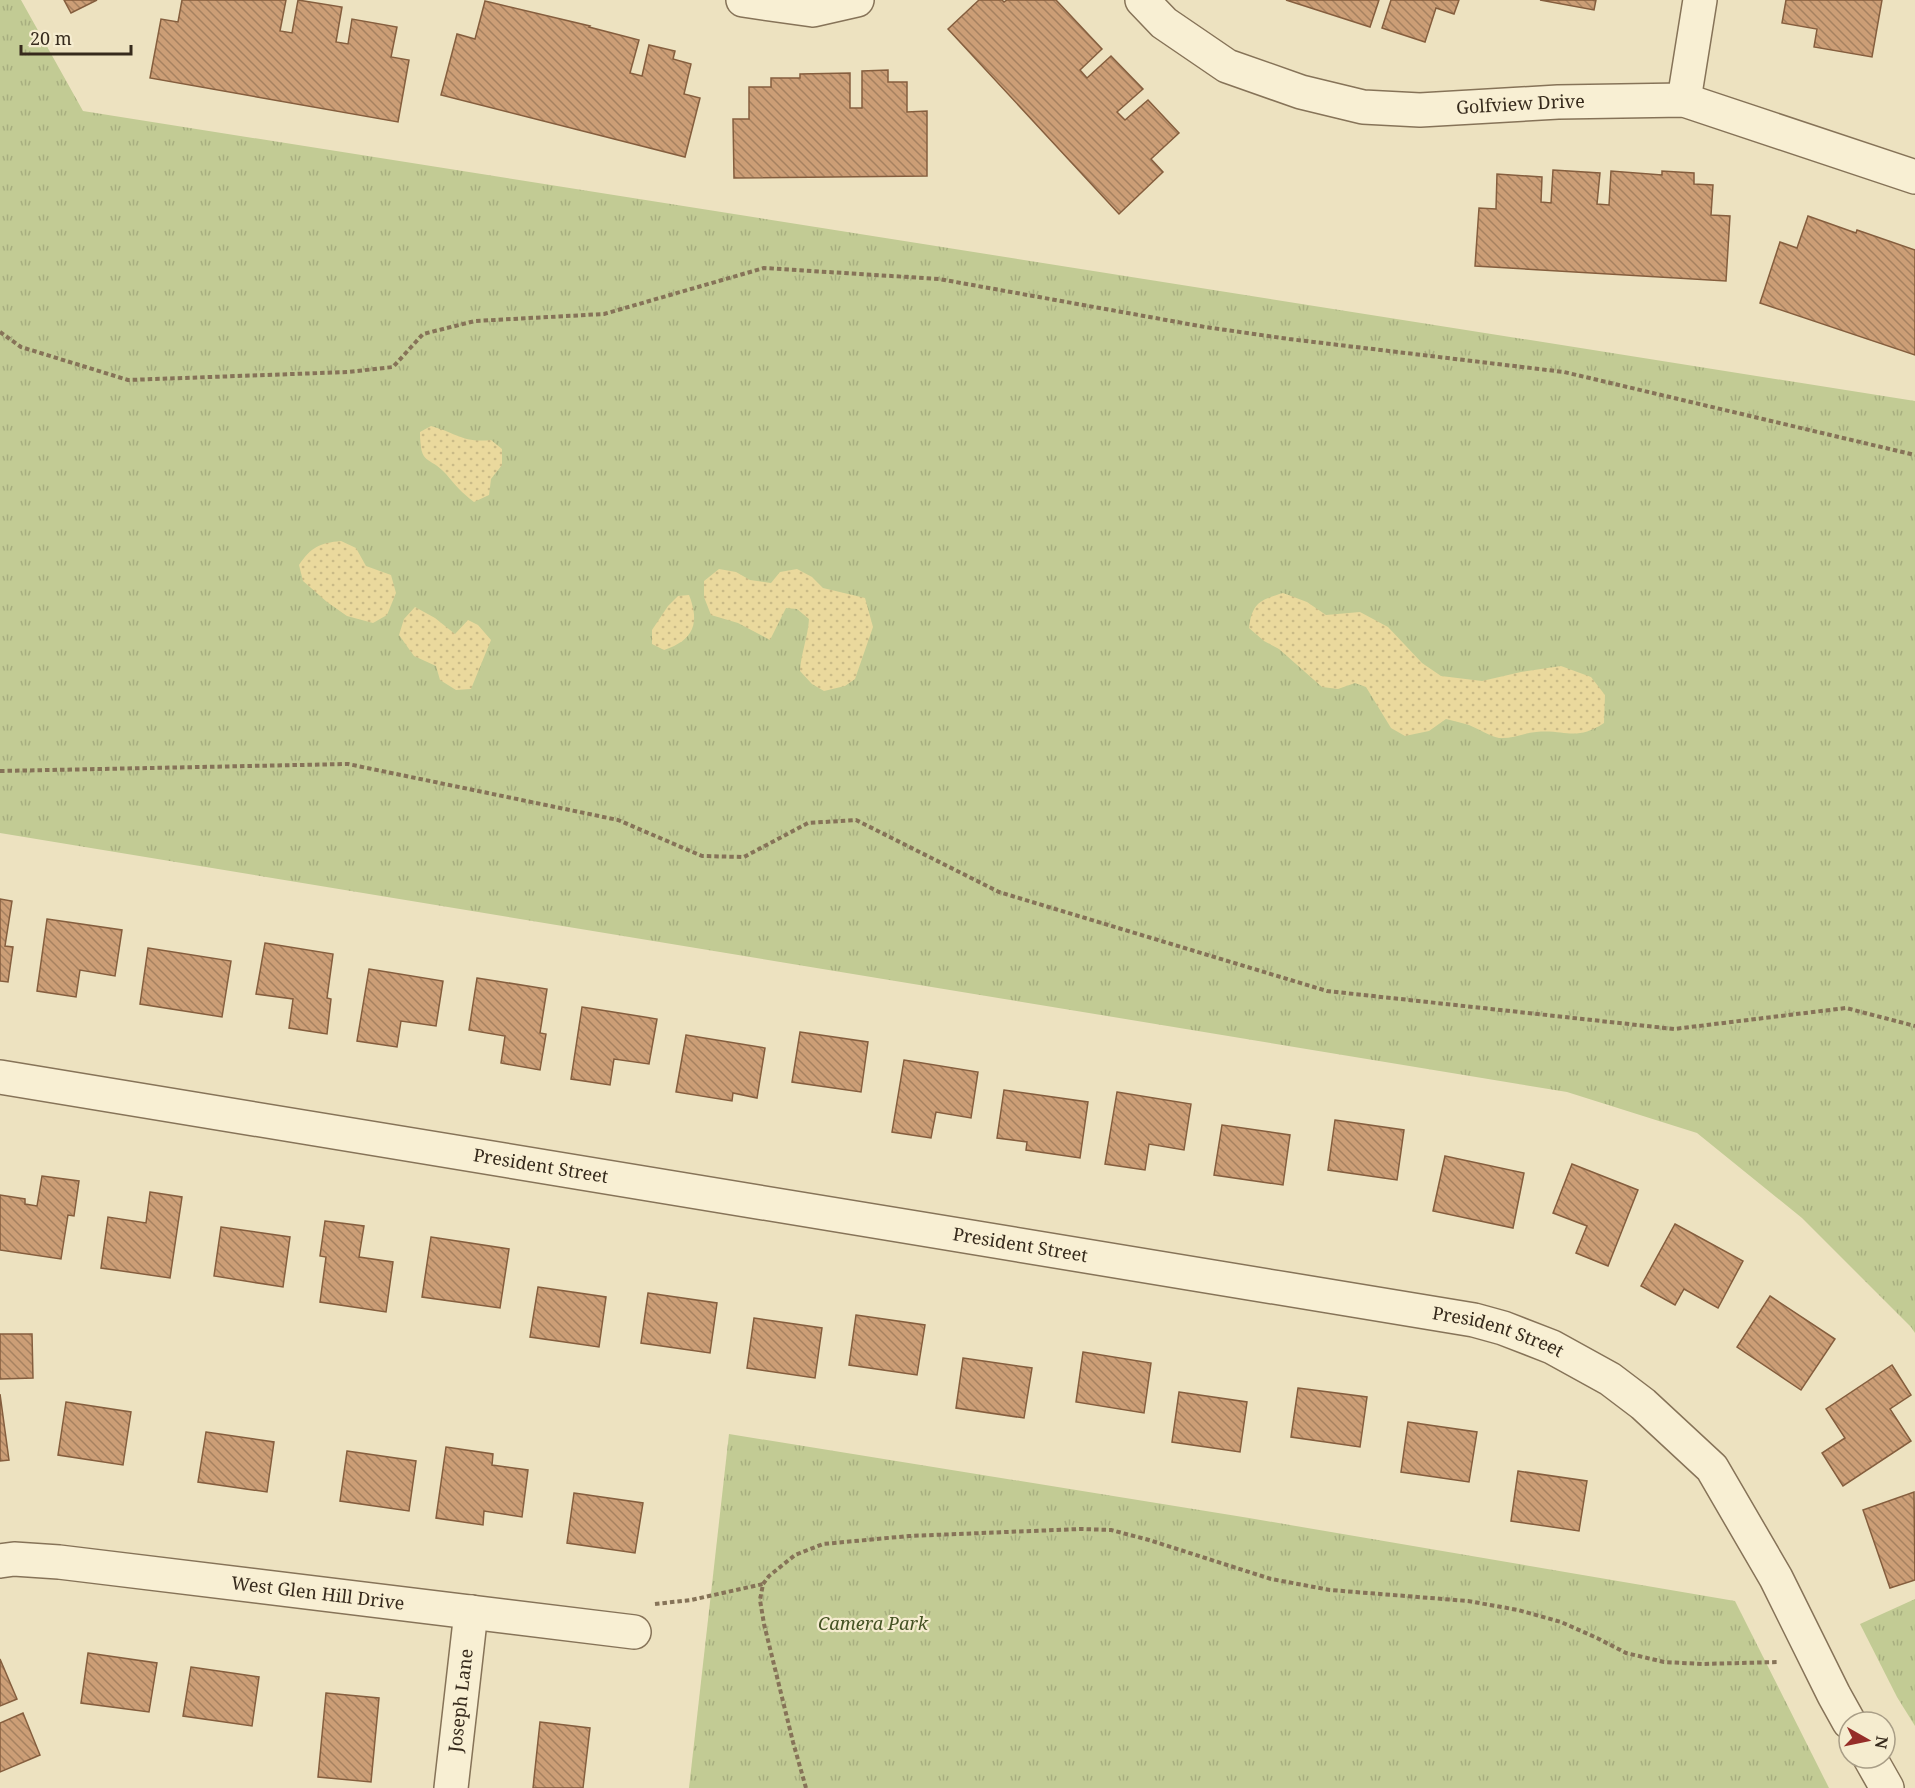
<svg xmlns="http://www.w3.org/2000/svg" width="1915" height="1788" font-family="'Noto Serif',serif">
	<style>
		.grass { fill: url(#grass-tufts) }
		.sand { fill: url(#sand-dots) }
		.building { fill: url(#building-back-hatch); stroke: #855e3e; stroke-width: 1.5 }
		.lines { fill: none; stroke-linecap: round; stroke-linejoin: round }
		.minor-casing { stroke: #867358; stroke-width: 36 }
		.path { stroke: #867358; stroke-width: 4; stroke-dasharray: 4.5 3; stroke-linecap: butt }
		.minor { stroke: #f8efd3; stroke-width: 33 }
		.labels { text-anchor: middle; stroke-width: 4.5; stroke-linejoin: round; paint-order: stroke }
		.street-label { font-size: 18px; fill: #362a1c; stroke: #f5eccf }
		.park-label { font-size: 18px; font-style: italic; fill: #445223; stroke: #f5eccf }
	</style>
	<defs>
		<pattern id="grass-tufts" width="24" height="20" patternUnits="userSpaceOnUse" patternTransform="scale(1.5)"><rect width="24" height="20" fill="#c2cb94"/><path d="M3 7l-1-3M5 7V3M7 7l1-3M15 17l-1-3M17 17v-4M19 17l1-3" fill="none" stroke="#a7ae7f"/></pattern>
		<pattern id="sand-dots" width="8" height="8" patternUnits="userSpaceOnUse" patternTransform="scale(1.5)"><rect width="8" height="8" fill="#ead99d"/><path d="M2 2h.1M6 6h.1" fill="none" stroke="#c9ba87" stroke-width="1.8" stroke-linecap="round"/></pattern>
		<pattern id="building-back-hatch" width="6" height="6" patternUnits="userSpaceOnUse" patternTransform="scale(1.5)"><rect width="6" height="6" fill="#cc9e76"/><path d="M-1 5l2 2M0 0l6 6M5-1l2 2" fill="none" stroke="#a68160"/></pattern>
	</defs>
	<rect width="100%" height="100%" fill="#ede2c0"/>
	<g class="grass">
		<path d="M0 0H21L83 111 1915 401V1333L1911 1327 1802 1218 1697 1133 1567 1092 0 833Z"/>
		<path d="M729 1434 1249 1518 1735 1601 1829 1788H689Z"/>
		<path d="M1915 1599V1726L1897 1697 1860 1624Z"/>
	</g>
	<g class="sand">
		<path d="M431 426C456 433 463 443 491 440L502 449V465L491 479 489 495 474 502C461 492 456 486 446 474 429 455 420 467 420 432Z"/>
		<path d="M341 541 356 548 366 566 391 575 396 593 387 615 373 623 347 616 327 602 303 581 299 565C311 547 320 543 341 541Z"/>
		<path d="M719 569 736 572 750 580 771 583 780 572 797 569 812 577 823 588 865 598 873 627 855 679 845 686 824 691 812 684 800 671C801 653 808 637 809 619L797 609 786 608 770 640 738 623 711 615 704 597V581Z"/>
		<path d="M1283 593 1307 602 1326 615 1360 612 1388 627 1422 663 1441 676 1482 681 1521 672 1561 666 1591 677 1605 695 1604 723C1575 742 1566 729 1536 732 1524 733 1512 739 1499 738 1489 736 1479 729 1469 725 1462 723 1454 721 1446 719L1429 731 1405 736 1391 728 1366 687 1355 683 1338 689 1322 687 1279 649 1264 641 1249 628C1252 603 1260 600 1283 593Z"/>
		<path d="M689 595C700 623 694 640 664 650L652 644V630L668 606 678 596Z"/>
		<path d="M415 607 435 618 455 634 468 620 478 625 491 640 471 689 456 690 440 680 436 666 414 656 399 635 404 619Z"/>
	</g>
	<g class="building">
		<path d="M64 0H97L71 13Z"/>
		<path d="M182 0H286L280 31 292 33 298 0 342 7 336 42 348 44 352 19 397 27 391 57 409 60 398 122 150 78 161 19 178 22Z"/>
		<path d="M979 0H1002L1004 2 1007 0H1056L1102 49 1080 70 1087 78 1111 56 1143 89 1117 112 1125 120 1148 100 1179 133 1151 159 1163 172 1119 214 948 29Z"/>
		<path d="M1286 0H1379L1370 27Z"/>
		<path d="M1391 0H1459L1454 14 1436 8 1425 42 1382 28Z"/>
		<path d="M1540 0H1596L1594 10Z"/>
		<path d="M1786 0H1882L1872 57 1814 47 1817 29 1782 23Z"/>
		<path d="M485 1 590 26 589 27 639 40 630 73 642 76 649 45 675 51 673 59 691 64 684 94 700 98 685 157 441 95 457 34 475 39Z"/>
		<path d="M888 70V82H907V112L927 111V176L734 178 733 119H749V87H771V78H800V74L850 73V108H862V71Z"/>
		<path d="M1553 170 1600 173 1597 204 1609 205 1611 171 1662 175V171L1694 173V184L1713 185 1711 215 1730 216 1726 281 1475 266 1479 208 1496 209 1497 174 1542 177 1541 202 1551 203Z"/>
		<path d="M1808 216 1856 233 1857 230 1915 250V355L1760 303 1780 242 1797 248Z"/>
		<path d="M0 899 12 901 5 946 13 947 8 982 0 981Z"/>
		<path d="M47 919 122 930 115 976 80 970 76 997 37 991Z"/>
		<path d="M265 943 333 954 327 998 331 999 327 1034 289 1028 293 999 256 994Z"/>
		<path d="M148 948 231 961 222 1017 140 1004Z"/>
		<path d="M369 969 443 981 436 1026 401 1021 397 1047 357 1041Z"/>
		<path d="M477 978 547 989 540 1033 546 1034 540 1070 501 1063 505 1036 469 1030Z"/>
		<path d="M582 1007 657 1019 649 1064 614 1059 610 1085 571 1079Z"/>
		<path d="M800 1032 868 1042 861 1092 792 1082Z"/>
		<path d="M686 1035 765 1048 757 1098 733 1093 732 1101 676 1092Z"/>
		<path d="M904 1060 978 1072 971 1118 936 1112 931 1138 892 1132Z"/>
		<path d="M1004 1090 1088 1102 1080 1158 1026 1150 1027 1142 997 1138Z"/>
		<path d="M1117 1092 1191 1104 1184 1150 1149 1144 1145 1170 1105 1164Z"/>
		<path d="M1335 1120 1404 1130 1397 1180 1328 1170Z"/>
		<path d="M1222 1125 1290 1135 1283 1185 1214 1175Z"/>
		<path d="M1445 1156 1524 1173 1513 1228 1433 1211Z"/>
		<path d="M1572 1164 1638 1190 1608 1266 1576 1253 1587 1226 1553 1213Z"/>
		<path d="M42 1176 79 1181 74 1216 68 1215 61 1259 0 1250V1195L25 1199V1204L37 1206Z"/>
		<path d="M150 1192 182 1197 170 1278 101 1268 108 1217 146 1223Z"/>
		<path d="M325 1221 364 1226 359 1257 393 1262 386 1312 320 1302 326 1257 320 1256Z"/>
		<path d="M1675 1224 1743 1261 1718 1308 1684 1289 1675 1305 1641 1286Z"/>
		<path d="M221 1227 290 1237 283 1287 214 1276Z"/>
		<path d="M431 1237 509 1249 500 1308 422 1297Z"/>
		<path d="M538 1287 606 1297 599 1347 530 1337Z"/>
		<path d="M648 1293 717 1303 710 1353 641 1343Z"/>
		<path d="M1770 1296 1835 1339 1801 1390 1737 1347Z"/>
		<path d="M856 1315 925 1325 917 1375 849 1365Z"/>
		<path d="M754 1318 822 1328 815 1378 747 1368Z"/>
		<path d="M0 1334H32L33 1378 0 1379Z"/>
		<path d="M1083 1352 1151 1363 1144 1413 1076 1402Z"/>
		<path d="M963 1358 1032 1368 1024 1418 956 1408Z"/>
		<path d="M1892 1365 1911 1395 1890 1409 1911 1441 1843 1486 1822 1453 1845 1438 1826 1409Z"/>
		<path d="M1298 1388 1367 1397 1360 1447 1291 1437Z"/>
		<path d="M1179 1392 1247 1402 1240 1452 1172 1442Z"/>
		<path d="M0 1394 9 1460 0 1461Z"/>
		<path d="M66 1402 131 1412 123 1465 58 1455Z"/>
		<path d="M1408 1422 1477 1432 1469 1482 1401 1472Z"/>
		<path d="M206 1432 274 1442 267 1492 198 1482Z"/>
		<path d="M446 1447 493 1454 492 1465 528 1470 522 1517 484 1511 483 1525 436 1518Z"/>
		<path d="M347 1451 416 1461 409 1511 340 1501Z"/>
		<path d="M1518 1471 1587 1481 1579 1531 1511 1521Z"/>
		<path d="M1914 1492 1915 1580 1890 1588 1863 1510Z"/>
		<path d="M574 1493 643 1503 635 1553 567 1543Z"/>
		<path d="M88 1653 157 1663 149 1712 81 1703Z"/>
		<path d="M0 1659 17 1699 0 1706Z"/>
		<path d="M191 1667 259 1677 252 1726 183 1716Z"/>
		<path d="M326 1693 379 1698 371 1782 318 1777Z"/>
		<path d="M23 1713 40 1755 0 1772V1723Z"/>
		<path d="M540 1722 590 1728 583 1788H533Z"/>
	</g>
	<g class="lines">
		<g class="minor-casing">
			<g id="minor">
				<path d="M743 0 813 10 857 0"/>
				<path id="s1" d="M1142 0 1164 23 1227 66 1301 92 1363 107 1420 110 1558 102 1684 100 1915 177"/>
				<path d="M1684 100 1700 0"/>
				<path id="s2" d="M0 1077 1474 1320 1503 1328 1552 1347 1610 1379 1643 1404 1712 1468 1776 1578 1834 1695 1849 1722"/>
				<path id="s3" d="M0 1561 14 1559 59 1562 634 1632"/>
				<path d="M1870 1758 1887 1788"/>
				<path id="s4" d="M451 1788 471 1612"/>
			</g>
		</g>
		<g class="path">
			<path d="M0 332 21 347 128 380 348 372 393 367 423 334 475 321 604 314 764 268 939 279 1205 327 1289 339 1564 372 1915 455"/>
			<path d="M0 771 348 764 618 820 702 856 744 857 808 823 856 820 999 892 1327 991 1674 1029 1846 1008 1915 1026"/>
			<path d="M655 1604 691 1600 763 1584"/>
			<path d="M806 1788 793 1742 764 1624 760 1600 763 1584 769 1576 795 1555 823 1544 909 1536 1080 1529 1111 1530 1149 1540 1271 1579 1330 1590 1468 1601 1518 1610 1561 1622 1597 1638 1626 1653 1664 1662 1702 1664 1779 1662"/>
		</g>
		<use href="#minor" class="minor"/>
	</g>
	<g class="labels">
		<g class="street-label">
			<text dy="6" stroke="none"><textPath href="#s1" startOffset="408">Golfview Drive</textPath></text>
			<text dy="6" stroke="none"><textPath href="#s2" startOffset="548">President Street</textPath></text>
			<text dy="6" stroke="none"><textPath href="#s2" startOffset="1034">President Street</textPath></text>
			<text dy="6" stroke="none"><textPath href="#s2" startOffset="1520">President Street</textPath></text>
			<text dy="6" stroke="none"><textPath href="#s3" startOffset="320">West Glen Hill Drive</textPath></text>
			<text dy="6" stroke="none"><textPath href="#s4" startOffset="88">Joseph Lane</textPath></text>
		</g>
		<g class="park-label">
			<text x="873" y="1630">Camera Park</text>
		</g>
	</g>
	<g transform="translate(1867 1740) rotate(99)"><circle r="28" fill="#f5eccf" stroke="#a99e87" stroke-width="1.5"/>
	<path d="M0-4.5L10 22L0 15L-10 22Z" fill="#952d28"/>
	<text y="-9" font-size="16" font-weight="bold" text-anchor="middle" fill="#362a1c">N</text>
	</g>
	<path d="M21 45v9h110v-9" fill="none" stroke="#362a1c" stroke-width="3"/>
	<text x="30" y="45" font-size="18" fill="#362a1c" stroke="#f5eccf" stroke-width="4.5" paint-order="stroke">20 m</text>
</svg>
